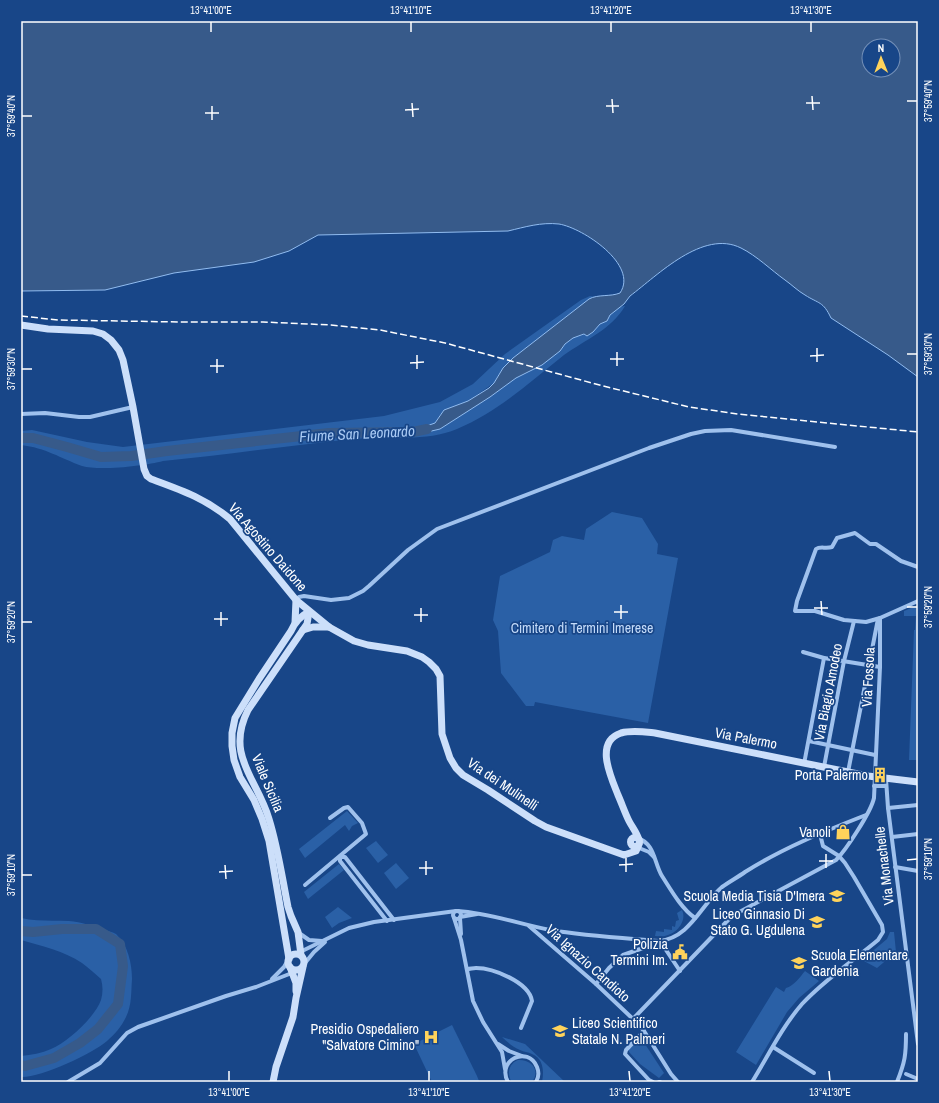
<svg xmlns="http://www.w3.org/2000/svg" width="939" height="1103" font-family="'Archivo Narrow',sans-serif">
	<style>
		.green { fill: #2a60a6 }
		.water { fill: #375a8a; stroke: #91bcf0; fill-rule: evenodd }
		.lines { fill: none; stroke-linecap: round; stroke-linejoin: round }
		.river { stroke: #375a8a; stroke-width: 10 }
		.street { stroke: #9fc1ed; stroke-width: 4 }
		.secondary { stroke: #ccdffa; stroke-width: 7 }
		.rail { stroke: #fff; stroke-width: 1.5; stroke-dasharray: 7 3; stroke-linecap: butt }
		.ticks { fill: none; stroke: #fff; stroke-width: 1.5 }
		.labels { text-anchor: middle; stroke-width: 3.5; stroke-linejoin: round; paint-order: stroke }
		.street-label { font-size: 14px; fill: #fff; stroke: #184688 }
		.park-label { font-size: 14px; fill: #c5dcfa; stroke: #184688 }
		.poi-label { font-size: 14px; fill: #fff; stroke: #184688; text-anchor: end }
		.water-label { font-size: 15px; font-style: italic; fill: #aacbf5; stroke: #184688 }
		.neatline { fill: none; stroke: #fff; stroke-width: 1.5 }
		.ticks-label { font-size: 10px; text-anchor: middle; fill: #fff }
	</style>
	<rect width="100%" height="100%" fill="#184688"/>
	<g class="green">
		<path d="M590 296 596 297 589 300 513 358 499 374 494 383 468 401 444 410 440 415 435 423 418 429 414 432 419 434 440 429 490 397 516 378 529 372 560 351 565 344 573 338 593 332 600 324 607 321 610 315 619 307 625 306C612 329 585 340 564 355 530 382 498 412 457 429 426 442 389 436 355 439 291 445 227 455 163 461 145 466 99 471 82 466 60 458 46 448 21 445V431L32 430 87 442 123 447 384 416 440 402 473 384 505 354 581 300Z"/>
		<path d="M612 512 642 518 658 544 657 554 678 558 648 723 535 702 534 706H526L501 673 498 631 493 620 500 576 550 552 553 540 562 536 584 540 586 529Z"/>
		<path d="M918 605V760H909L914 630H915L916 616H904V611Z"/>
		<path d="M347 811 358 823 352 826 349 831 345 825 305 858 299 849Z"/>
		<path d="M376 841 388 855 378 863 366 848Z"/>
		<path d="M396 863 409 878 396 889 384 873Z"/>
		<path d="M339 864 344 870 308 899 304 892Z"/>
		<path d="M338 907 352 918 339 923 332 928 325 917Z"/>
		<path d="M682 910C687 920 678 932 668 935 664 937 659 936 655 936L656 931 664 932V929L672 930V926L675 927 676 921 679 920 677 913Z"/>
		<path d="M21 918C37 922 53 920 69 921 81 922 94 926 105 930 108 931 113 932 116 934 128 945 132 964 132 979 131 992 132 1005 126 1017 122 1026 114 1035 107 1041 92 1054 40 1078 21 1077V1056C31 1055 42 1053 51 1049 68 1042 95 1017 101 1000 103 993 103 986 101 979 95 974 89 968 82 963 64 951 42 946 21 940Z"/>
		<path d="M890 932H894L896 952 877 968 862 960 887 939Z"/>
		<path d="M805 971 819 981 799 998 787 1012 756 1065 736 1052 776 987 784 992 786 988C794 986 800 977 805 971Z"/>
		<path d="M452 1025 477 1076 479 1081 476 1082H432L414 1044Z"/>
		<path d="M502 1037 525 1044 565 1082H542C544 1072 544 1059 532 1054 528 1052 524 1052 520 1050 513 1047 507 1042 502 1037Z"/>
		<path d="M641 1038 664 1073 659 1078 640 1064 629 1052V1049Z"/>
		<path d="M518 1060C531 1059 541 1070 532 1082L511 1081C507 1072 509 1064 518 1060Z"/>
	</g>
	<path class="water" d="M21 21H918V377L888 355 831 318C823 301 819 304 805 295 798 291 792 285 785 280 771 270 757 256 741 248 703 229 658 275 630 296L624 304 610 315 607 321 600 324 593 332 587 336 584 334 573 338 565 344 560 351 542 365 516 378 490 397 440 429 419 434 413 432 418 429 435 423 444 410 468 401 489 388 494 383 503 368 513 358 589 299C598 294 610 297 620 293 639 265 583 228 559 224 541 222 525 227 508 231L318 235 289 251 254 262 174 273 105 290 21 291ZM869 46H893V70H869Z"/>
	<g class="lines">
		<g class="river">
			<path d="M21 438H33L67 447 101 457 131 456 167 451 329 433 413 432 427 429"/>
			<path d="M21 931 33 932 62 929H96L120 944 123 966 118 1004 98 1029 80 1043 54 1058 25 1066 21 1065"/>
		</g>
		<g class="street">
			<path d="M21 414 45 413 79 417H90L133 407"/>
			<path d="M918 567 901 561 876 544H870L855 533 837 538 832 547C826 549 820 546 816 549L797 601 795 611H815L844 620 866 622 880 618 918 601"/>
			<path d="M296 600 299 597 304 596 331 600 349 598 363 591 369 586 408 550 437 529 649 448 691 434 705 431 731 430 835 447"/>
			<path d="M803 652 824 658 880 667"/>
			<path d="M809 741 875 755"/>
			<path d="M804 764 824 658"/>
			<path d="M824 767 844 661 854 621"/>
			<path d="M848 772 878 619"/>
			<path d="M886 779 888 808 918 1044"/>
			<path d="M874 786H886"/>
			<path d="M888 808 918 805"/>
			<path d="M892 837 918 834"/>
			<path d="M637 838C655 843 654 863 662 876 671 890 681 908 695 918"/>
			<path d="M634 846 649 852 654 857"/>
			<path d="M895 867 918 871"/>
			<path d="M305 885 366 834 362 823 348 807 344 808 330 818"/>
			<circle cx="457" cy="915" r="4"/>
			<path d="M458 911C489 913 519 924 550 930 586 936 623 938 659 941 690 938 701 905 722 887 729 882 738 877 745 872 783 848 825 831 866 815"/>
			<path d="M460 917 477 914"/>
			<path d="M454 918 461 940 473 1001 483 1022 502 1052 505 1069"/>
			<path d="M460 918 461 934"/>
			<path d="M387 921 340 861V857H345L394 920"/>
			<path d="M529 926 596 984 633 1019 644 1031 671 1074 678 1082"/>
			<path d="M299 933 309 940 322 941"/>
			<path d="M663 941 664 947 680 971"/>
			<path d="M296 954 349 928 374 922 456 911"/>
			<path d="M305 963 314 952 325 942"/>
			<path d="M467 969C470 969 473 968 476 968 493 968 529 982 532 1001L521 1028"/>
			<path d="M272 979 284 967 288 960"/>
			<path d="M596 984 609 968 623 955 646 947 649 941"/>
			<path d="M633 1019 732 916 836 860C846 850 871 812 874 798L880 667V618"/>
			<path d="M644 1031 626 1050 625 1054 649 1080 653 1082"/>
			<path d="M498 1044 509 1051 522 1056"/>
			<path d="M773 1047 814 1073"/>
			<path d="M906 1074 918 1079"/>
			<path d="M68 1082 100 1063 127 1033 138 1027 226 996 256 987 297 971"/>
			<path d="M508 1082C496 1060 528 1045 537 1067 539 1072 539 1077 536 1082"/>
			<path d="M659 1082H660"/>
			<path d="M752 1082C768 1056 782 1027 802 1004 824 980 853 961 878 940L883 932 882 925 854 877 845 863 839 856 823 846 821 838 825 831"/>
			<path d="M897 1082C905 1062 906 1055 906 1034"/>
		</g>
		<g class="secondary">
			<path d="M21 325 48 329 93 331 103 334 111 340 119 350 123 360 133 407 144 469 147 476 151 479C181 490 205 498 230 519L296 600 329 627 354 641 368 645 407 651 422 657 429 662 436 669 440 676 442 734 450 758 456 768 463 775 488 790 535 821 546 827 624 855 636 851 639 844"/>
			<path d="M295 623 296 600"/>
			<path d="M303 630 313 627H329"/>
			<circle cx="635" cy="842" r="4.5"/>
			<path d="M639 840C637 833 632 827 629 821 625 813 622 804 618 795 611 777 594 742 621 733 632 730 645 732 655 733L868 776 918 782"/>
			<circle cx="296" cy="962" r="8"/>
			<path d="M301 955 298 932 291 916 288 907C282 877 278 848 269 819 257 778 225 756 248 710L307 624 309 612"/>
			<path d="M289 959 269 841 262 819 254 800 240 777 234 760 232 746V733L235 718 259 679 291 631C295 622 300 616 309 612"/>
			<path d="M290 967 296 983V991"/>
			<path d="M273 1082 276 1067 293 1017 296 998 303 967"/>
		</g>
		<path class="rail" d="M21 316 58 320 180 322H263L331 325 380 330 445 343 603 386 689 407 738 414 918 432"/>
	</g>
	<path class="ticks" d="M211 22V32M411 22V32M611 22V32M811 22V32M812 96 813 110M612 99 613 113M907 101H917M412 103 413 117M806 103H820M212 106V120M606 106H619M405 110 419 109M205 113H219M22 116H32M817 348V362M617 352V366M907 354H917M417 355V369M810 356 824 355M217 359V373M610 359H624M410 363 424 362M210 366H224M22 369H32M821 601 822 615M621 605V619M907 607H917M421 608V622M814 608H828M221 612V626M614 612H628M414 615H428M214 619H228M22 622H32M826 854V868M626 858V872M907 860 917 859M426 861V875M819 861H833M225 865 226 879M619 865 633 864M419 868H433M219 872 233 871M22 875H32M229 1071V1081M429 1071V1081M629 1071 630 1081M829 1071 830 1081"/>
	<defs>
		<g id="building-bare" transform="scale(1.2)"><path d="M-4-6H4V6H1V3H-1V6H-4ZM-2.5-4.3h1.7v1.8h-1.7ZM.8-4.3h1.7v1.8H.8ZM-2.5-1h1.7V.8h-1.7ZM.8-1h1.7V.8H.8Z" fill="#ffd35b" stroke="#184688" stroke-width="2.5" paint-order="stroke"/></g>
		<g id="shop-bare" transform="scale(1.2)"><path d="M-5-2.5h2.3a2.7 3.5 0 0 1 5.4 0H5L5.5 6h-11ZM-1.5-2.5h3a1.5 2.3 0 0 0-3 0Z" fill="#ffd35b" stroke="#184688" stroke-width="2.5" paint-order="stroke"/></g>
		<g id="school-bare" transform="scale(1.2)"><path d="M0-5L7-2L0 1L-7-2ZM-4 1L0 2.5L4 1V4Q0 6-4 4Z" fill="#ffd35b" stroke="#184688" stroke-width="2.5" paint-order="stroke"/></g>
		<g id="university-bare" transform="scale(1.2)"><path d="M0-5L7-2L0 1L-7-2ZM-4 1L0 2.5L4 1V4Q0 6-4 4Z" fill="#ffd35b" stroke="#184688" stroke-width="2.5" paint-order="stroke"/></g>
		<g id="civic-bare" transform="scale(1.2)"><path d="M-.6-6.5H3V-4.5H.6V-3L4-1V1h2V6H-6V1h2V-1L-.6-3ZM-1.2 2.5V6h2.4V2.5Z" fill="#ffd35b" stroke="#184688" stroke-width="2.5" paint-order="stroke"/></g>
		<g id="hospital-bare" transform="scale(1.2)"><path d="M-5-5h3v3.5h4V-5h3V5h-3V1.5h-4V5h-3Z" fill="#ffd35b" stroke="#184688" stroke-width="2.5" paint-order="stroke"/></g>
	</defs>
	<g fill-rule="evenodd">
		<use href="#building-bare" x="880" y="775"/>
		<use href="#shop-bare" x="843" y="832"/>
		<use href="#school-bare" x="837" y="896"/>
		<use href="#university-bare" x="817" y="922"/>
		<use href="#civic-bare" x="680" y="952"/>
		<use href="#school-bare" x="799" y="963"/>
		<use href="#university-bare" x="560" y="1031"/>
		<use href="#hospital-bare" x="431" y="1037"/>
	</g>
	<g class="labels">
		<g class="street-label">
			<text transform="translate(268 547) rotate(49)" y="5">Via Agostino Daidone</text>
			<text transform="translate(868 677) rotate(-87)" y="5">Via Fossola</text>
			<text transform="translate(828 692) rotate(-79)" y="5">Via Biagio Amodeo</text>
			<text transform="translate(746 738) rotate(11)" y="5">Via Palermo</text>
			<text transform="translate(268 783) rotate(67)" y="5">Viale Sicilia</text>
			<text transform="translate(503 784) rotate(34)" y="5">Via dei Mulinelli</text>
			<text transform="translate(884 866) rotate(-97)" y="5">Via Monachelle</text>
			<text transform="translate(588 963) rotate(42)" y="5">Via Ignazio Candioto</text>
		</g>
		<g class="park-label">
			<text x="582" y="633">Cimitero di Termini Imerese</text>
		</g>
		<g class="poi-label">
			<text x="868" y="780">Porta Palermo</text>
			<text x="831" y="837">Vanoli</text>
			<text x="825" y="901">Scuola Media Tisia D'Imera</text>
			<text x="805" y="919">Liceo Ginnasio Di<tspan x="805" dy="16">Stato G. Ugdulena</tspan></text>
			<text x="668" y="949">Polizia<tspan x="668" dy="16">Termini Im.</tspan></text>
			<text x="811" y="960" text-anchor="start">Scuola Elementare<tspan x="811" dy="16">Gardenia</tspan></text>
			<text x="572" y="1028" text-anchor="start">Liceo Scientifico<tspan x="572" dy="16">Statale N. Palmeri</tspan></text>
			<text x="419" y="1034">Presidio Ospedaliero<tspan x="419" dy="16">"Salvatore Cimino"</tspan></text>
		</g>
		<g class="water-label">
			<text transform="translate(357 434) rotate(-3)" y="5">Fiume San Leonardo</text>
		</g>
	</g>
	<rect width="939" height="1103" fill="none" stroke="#184688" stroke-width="44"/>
	<g transform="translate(881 58) rotate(359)"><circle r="19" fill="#184688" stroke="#7490b8"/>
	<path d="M0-3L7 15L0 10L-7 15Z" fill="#ffd35b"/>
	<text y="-6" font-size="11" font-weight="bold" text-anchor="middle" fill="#ffffff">N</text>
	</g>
	<rect x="22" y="22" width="895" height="1059" class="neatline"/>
	<g class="ticks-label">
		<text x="211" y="14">13°41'00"E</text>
		<text x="411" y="14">13°41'10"E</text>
		<text x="611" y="14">13°41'20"E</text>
		<text x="811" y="14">13°41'30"E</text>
		<text transform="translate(928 101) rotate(-90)" y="4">37°59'40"N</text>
		<text transform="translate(11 116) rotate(-90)" y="4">37°59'40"N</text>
		<text transform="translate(928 354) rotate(-90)" y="4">37°59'30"N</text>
		<text transform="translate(11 369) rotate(-90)" y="4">37°59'30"N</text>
		<text transform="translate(928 607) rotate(-90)" y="4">37°59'20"N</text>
		<text transform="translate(11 622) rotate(-90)" y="4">37°59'20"N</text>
		<text transform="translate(928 859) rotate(-90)" y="4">37°59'10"N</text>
		<text transform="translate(11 875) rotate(-90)" y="4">37°59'10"N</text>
		<text x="229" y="1096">13°41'00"E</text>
		<text x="429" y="1096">13°41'10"E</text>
		<text x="630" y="1096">13°41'20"E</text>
		<text x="830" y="1096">13°41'30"E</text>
	</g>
</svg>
